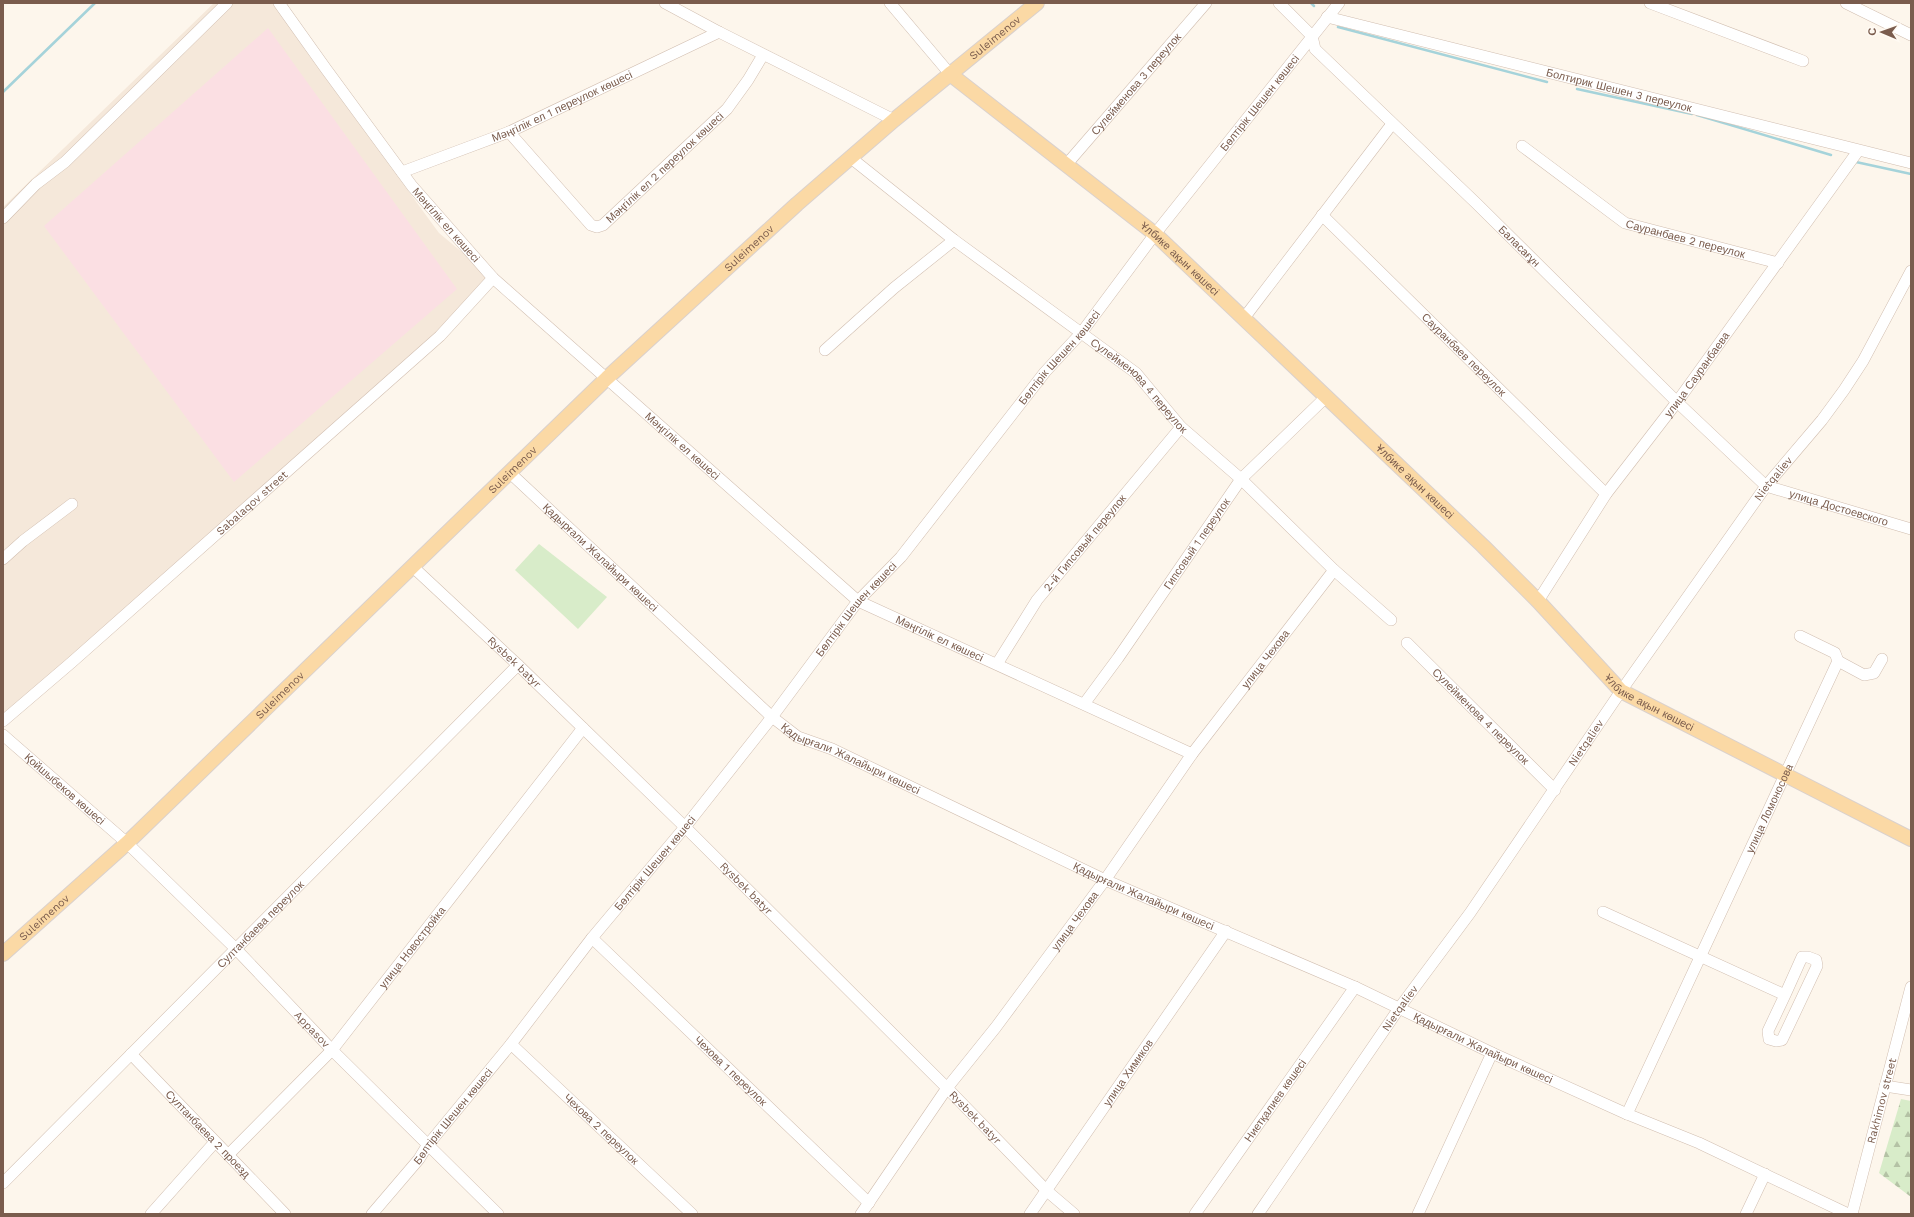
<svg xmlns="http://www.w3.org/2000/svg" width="1914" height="1217" font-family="'Work Sans',sans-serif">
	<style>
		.residential { fill: #f5e8da }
		.medical { fill: #fbdfe3 }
		.forest { fill: url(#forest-firs) }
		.pitch { fill: #d8ecc9 }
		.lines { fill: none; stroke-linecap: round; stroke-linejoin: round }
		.stream { stroke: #a5d3da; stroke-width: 2.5 }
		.minor-casing { stroke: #d1beb0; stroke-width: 12 }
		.major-casing { stroke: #dad1cd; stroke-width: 16 }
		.minor { stroke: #fff; stroke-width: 11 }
		.major { stroke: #fbd9a5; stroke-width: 14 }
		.labels { text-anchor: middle; stroke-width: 3; stroke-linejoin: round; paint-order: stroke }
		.street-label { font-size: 11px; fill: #7a5c4d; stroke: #fffaf3 }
	</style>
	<defs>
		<pattern id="forest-firs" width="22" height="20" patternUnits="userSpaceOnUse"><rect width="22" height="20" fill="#d8ecc9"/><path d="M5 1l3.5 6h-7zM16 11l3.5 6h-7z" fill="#b4c2a5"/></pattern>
	</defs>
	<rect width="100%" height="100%" fill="#fdf6ec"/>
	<path class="residential" d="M214 3H273L310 57 439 233 493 278 440 336 3 716V207Z"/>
	<path class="medical" d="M268 28 457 289 234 482 44 226Z"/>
	<path class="forest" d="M1901 1099 1911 1101V1197L1879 1173Z"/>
	<path class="pitch" d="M539 544 607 597 578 629 515 570Z"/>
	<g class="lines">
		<g class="stream">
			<path d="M1311 3 1314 6"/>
			<path d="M1338 27 1547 82"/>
			<path d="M1577 89 1692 114"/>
			<path d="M3 92 95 3"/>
			<path d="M1697 115 1831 155"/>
			<path d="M1856 162 1911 174"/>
		</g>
		<g class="minor-casing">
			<g id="minor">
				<path id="s1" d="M279 3 326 69 412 186 493 278 858 601 1192 754"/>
				<path d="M665 3 719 32"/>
				<path d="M890 3 950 74"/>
				<path id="s2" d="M1279 3 1312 36 1315 49 1477 204 1677 402 1766 486 1911 529"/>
				<path d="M1650 3 1803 61"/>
				<path d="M1846 3 1911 35"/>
				<path id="s3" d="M1327 17 1911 163"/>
				<path id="s4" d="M509 132 591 225 597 227 603 225 727 109 748 80 763 55"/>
				<path id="s5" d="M1522 146 1625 223 1778 263"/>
				<path id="s6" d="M851 158 954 240 1136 373 1181 427 1241 479 1334 570 1391 620"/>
				<path id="s7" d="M1066 165 1206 3"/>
				<path id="s8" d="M402 172 509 132 719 32 894 120"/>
				<path id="s9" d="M1322 215 1606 494"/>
				<path d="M3 218 36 184 65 162 227 3"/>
				<path d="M1244 318 1392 124"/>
				<path d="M825 350 894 288 954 240"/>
				<path id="s10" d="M509 472 772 717 798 737 832 749 1105 880 1355 987 1492 1053 1627 1114 1699 1143 1848 1214"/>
				<path d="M3 559 23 541 72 504"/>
				<path id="s11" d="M413 567 518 665 685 827 947 1088 1047 1191 1074 1214"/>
				<path id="s12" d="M1538 601 1606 494 1677 402 1858 151"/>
				<path id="s13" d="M1407 643 1555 790"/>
				<path d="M1838 661 1864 675 1874 673 1882 659"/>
				<path id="s14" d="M997 664 1037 600 1181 427"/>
				<path id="s15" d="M1084 704 1118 658 1241 479 1326 397"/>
				<path id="s16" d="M3 721 72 662 440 336 493 278"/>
				<path id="s17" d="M3 735 127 843 235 948 332 1050 498 1214"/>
				<path d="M1603 912 1785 995 1768 1031 1769 1039 1776 1041 1782 1040 1817 966 1816 960 1808 957H1802L1785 995"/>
				<path id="s18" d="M592 938 869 1203"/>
				<path id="s19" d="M511 1044 692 1214"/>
				<path id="s20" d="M131 1054 285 1214"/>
				<path d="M1885 1086 1911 1090"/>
				<path id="s21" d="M1627 1114 1838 661 1835 653 1800 636"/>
				<path id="s22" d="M228 1155 332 1050 583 728"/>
				<path id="s23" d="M3 1183 518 665"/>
				<path d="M151 1214 215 1142"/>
				<path id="s24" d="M372 1214 419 1159 427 1146 511 1044 592 938 685 827 772 717 858 601 901 557 1045 372 1082 332 1155 234 1339 3"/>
				<path id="s25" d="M861 1214 947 1088 996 1027 1105 880 1192 754 1334 570"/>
				<path id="s26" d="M1030 1214 1226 931"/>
				<path id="s27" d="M1195 1214 1355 987"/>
				<path id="s28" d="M1258 1214 1400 1007 1470 913 1621 691 1766 486 1822 420 1844 390 1863 361 1911 271"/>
				<path d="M1418 1214 1492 1053"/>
				<path d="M1746 1214 1765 1174"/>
				<path id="s29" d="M1852 1214 1911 987"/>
			</g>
		</g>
		<g class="major-casing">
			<g id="major">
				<path id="s30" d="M950 74 1155 234 1483 546 1538 601 1621 691 1911 839"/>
				<path id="s31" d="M3 954 127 843 607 378 797 204 894 120 1037 3"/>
			</g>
		</g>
		<use href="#minor" class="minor"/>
		<use href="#major" class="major"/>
	</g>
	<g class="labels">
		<g class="street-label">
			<text dy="4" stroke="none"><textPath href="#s31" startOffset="1351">Suleimenov</textPath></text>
			<text dy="4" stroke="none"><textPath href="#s7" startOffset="107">Сулейменова 3 переулок</textPath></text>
			<text dy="4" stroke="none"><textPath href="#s3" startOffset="301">Болтирик Шешен 3 переулок</textPath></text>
			<text dy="4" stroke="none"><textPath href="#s24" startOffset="1423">Бөлтірік Шешен көшесі</textPath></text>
			<text dy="4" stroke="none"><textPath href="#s8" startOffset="173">Мәңгілік ел 1 переулок көшесі</textPath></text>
			<text dy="4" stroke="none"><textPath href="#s4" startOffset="221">Мәңгілік ел 2 переулок көшесі</textPath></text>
			<text dy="4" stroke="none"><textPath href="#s1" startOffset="278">Мәңгілік ел көшесі</textPath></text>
			<text dy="4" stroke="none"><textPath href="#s5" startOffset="191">Сауранбаев 2 переулок</textPath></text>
			<text dy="4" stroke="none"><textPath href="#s2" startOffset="344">Баласағұн</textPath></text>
			<text dy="4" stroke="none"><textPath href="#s31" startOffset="1027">Suleimenov</textPath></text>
			<text dy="4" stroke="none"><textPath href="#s30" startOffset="295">Ұлбике ақын көшесі</textPath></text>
			<text dy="4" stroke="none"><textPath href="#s9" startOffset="199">Сауранбаев переулок</textPath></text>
			<text dy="4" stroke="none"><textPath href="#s24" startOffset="1099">Бөлтірік Шешен көшесі</textPath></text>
			<text dy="4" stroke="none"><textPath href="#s12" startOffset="277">улица Сауранбаева</textPath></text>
			<text dy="4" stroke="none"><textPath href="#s6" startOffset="368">Сулейменова 4 переулок</textPath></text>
			<text dy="4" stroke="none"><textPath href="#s1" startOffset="602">Мәңгілік ел көшесі</textPath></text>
			<text dy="4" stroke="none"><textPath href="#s31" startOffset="703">Suleimenov</textPath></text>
			<text dy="4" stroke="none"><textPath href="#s28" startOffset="898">Nietqaliev</textPath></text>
			<text dy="4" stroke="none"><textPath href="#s30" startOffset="619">Ұлбике ақын көшесі</textPath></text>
			<text dy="4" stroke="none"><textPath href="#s16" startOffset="331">Sabalaqov street</textPath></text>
			<text dy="4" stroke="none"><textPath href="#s2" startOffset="764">улица Достоевского</textPath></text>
			<text dy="4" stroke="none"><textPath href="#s14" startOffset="150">2-й Гипсовый переулок</textPath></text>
			<text dy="4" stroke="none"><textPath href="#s15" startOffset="196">Гипсовый 1 переулок</textPath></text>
			<text dy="4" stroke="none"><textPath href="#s10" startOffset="125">Қадырғали Жалайыри көшесі</textPath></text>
			<text dy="4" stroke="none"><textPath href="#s24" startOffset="775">Бөлтірік Шешен көшесі</textPath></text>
			<text dy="4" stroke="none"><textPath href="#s1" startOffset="926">Мәңгілік ел көшесі</textPath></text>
			<text dy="4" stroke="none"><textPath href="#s25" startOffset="687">улица Чехова</textPath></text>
			<text dy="4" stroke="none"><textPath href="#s11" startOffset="139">Rysbek batyr</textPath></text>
			<text dy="4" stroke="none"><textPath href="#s31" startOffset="379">Suleimenov</textPath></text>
			<text dy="4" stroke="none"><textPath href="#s30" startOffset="943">Ұлбике ақын көшесі</textPath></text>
			<text dy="4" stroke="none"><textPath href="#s13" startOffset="104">Сулейменова 4 переулок</textPath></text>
			<text dy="4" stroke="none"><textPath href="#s28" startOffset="574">Nietqaliev</textPath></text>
			<text dy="4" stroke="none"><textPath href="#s10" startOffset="449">Қадырғали Жалайыри көшесі</textPath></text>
			<text dy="4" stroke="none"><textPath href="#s17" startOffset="82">Қойшыбеков көшесі</textPath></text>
			<text dy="4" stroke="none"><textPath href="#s21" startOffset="337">улица Ломоносова</textPath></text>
			<text dy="4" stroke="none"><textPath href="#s24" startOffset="451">Бөлтірік Шешен көшесі</textPath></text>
			<text dy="4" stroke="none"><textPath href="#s11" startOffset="463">Rysbek batyr</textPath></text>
			<text dy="4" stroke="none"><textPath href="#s10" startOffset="773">Қадырғали Жалайыри көшесі</textPath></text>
			<text dy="4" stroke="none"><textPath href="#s31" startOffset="55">Suleimenov</textPath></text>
			<text dy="4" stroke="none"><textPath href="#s25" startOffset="363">улица Чехова</textPath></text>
			<text dy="4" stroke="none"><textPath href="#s23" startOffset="365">Султанбаева переулок</textPath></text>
			<text dy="4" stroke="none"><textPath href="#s22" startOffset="278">улица Новостройка</textPath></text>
			<text dy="4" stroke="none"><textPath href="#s28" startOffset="250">Nietqaliev</textPath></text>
			<text dy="4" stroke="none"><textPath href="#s17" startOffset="427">Appasov</textPath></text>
			<text dy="4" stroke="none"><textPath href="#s10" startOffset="1145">Қадырғали Жалайыри көшесі</textPath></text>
			<text dy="4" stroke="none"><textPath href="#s18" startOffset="192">Чехова 1 переулок</textPath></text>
			<text dy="4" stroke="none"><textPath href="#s26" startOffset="172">улица Химиков</textPath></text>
			<text dy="4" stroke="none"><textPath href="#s27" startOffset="139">Ниетқалиев көшесі</textPath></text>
			<text dy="4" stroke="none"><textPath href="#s29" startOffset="117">Rakhimov street</textPath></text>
			<text dy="4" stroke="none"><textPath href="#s24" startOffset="127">Бөлтірік Шешен көшесі</textPath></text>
			<text dy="4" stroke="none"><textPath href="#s11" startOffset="787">Rysbek batyr</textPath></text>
			<text dy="4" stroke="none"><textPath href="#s19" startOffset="124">Чехова 2 переулок</textPath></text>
			<text dy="4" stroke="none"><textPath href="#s20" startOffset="111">Султанбаева 2 проезд</textPath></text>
		</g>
	</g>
	<rect width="1914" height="1217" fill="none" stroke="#7a5c4d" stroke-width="8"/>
	<g transform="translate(1882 32) rotate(272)" stroke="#fffaf3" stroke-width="3" paint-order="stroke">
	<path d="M0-3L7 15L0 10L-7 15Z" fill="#7a5c4d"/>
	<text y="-6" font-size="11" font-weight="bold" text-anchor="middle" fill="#7a5c4d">С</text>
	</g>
</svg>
